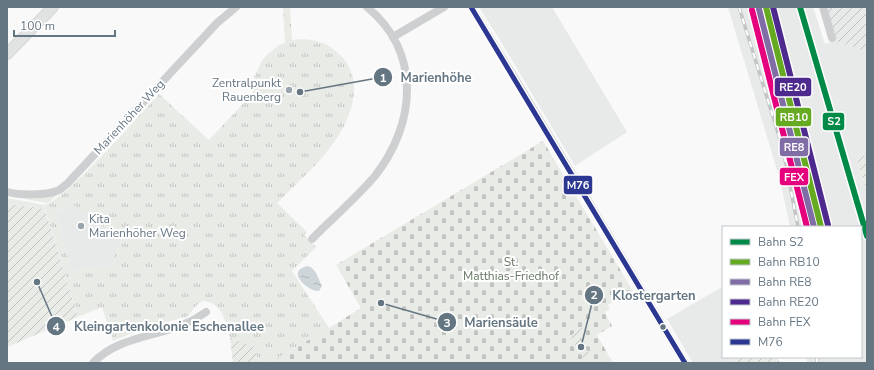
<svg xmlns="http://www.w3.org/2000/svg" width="874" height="370" font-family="'Nunito Sans',sans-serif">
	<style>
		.built { fill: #e8e9e9 }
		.industrial { fill: url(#industrial-furrows) }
		.grass { fill: #e8ebe6 }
		.cemetery { fill: url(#cemetery-stones) }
		.park { fill: url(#park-tufts); fill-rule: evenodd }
		.garden { fill: url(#garden-furrows) }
		.water { fill: url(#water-ripples) }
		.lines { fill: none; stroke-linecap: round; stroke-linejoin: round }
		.major-casing { stroke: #d5d6d7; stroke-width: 12 }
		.minor { stroke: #cecfd0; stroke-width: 8 }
		.major { stroke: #e1e2e2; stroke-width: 10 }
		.tram { stroke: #c3c5c6; stroke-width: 1 }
		.rail-casing { stroke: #c3c5c6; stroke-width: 3.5 }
		.rail { stroke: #fff; stroke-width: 2; stroke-dasharray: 6; stroke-linecap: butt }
		.bus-1-casing { stroke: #fff; stroke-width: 8 }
		.bus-1 { stroke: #2c3792; stroke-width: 5 }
		.rail-1-casing { stroke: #fff; stroke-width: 9 }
		.rail-2-casing { stroke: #fff; stroke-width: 9 }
		.rail-3-casing { stroke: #fff; stroke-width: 9 }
		.rail-4-casing { stroke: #fff; stroke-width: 9 }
		.rail-5-casing { stroke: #fff; stroke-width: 9 }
		.rail-1 { stroke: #018a47; stroke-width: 6 }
		.rail-2 { stroke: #6a2; stroke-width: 6 }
		.rail-3 { stroke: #816da6; stroke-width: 6 }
		.rail-4 { stroke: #4e2a8e; stroke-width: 6 }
		.rail-5 { stroke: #e5007d; stroke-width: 6 }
		.poi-dot { fill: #99a4ac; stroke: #fff; stroke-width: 1.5 }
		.bus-dot { fill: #657683; stroke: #fff; stroke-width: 1.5 }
		.labels { text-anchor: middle; stroke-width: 4; stroke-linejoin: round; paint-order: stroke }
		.poi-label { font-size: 12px; fill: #657683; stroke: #fff; text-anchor: end }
		.street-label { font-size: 12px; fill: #657683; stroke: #fff }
		.park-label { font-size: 12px; fill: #687a64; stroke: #fff }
		.leader { fill: none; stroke: #657683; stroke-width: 1.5 }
		.callout-dot { fill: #657683; stroke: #fff; stroke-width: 1.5 }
		.mark-label { font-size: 12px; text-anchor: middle; font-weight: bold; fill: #fff }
		.callout-label { font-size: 13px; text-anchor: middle; font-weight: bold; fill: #657683; stroke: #fff; stroke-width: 4; stroke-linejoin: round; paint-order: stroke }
		.line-badge { stroke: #fff; stroke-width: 1.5 }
		.badge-label { font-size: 11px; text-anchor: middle; font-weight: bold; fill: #fff }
	</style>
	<defs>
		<pattern id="industrial-furrows" width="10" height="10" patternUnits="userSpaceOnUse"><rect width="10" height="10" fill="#e8e9e9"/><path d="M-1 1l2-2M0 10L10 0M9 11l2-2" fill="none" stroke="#c0c1c2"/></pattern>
		<pattern id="cemetery-stones" width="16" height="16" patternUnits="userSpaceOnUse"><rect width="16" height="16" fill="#e8ebe6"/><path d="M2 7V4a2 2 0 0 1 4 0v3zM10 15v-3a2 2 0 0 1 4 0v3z" fill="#c0c3c0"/></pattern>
		<pattern id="park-tufts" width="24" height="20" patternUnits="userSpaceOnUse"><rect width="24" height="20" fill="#e8ebe6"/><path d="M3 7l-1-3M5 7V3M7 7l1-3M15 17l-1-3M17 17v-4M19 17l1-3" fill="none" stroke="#c0c3c0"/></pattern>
		<pattern id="garden-furrows" width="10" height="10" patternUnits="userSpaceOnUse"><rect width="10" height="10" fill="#e8ebe6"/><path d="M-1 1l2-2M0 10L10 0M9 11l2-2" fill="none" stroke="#c0c3c0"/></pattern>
		<pattern id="water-ripples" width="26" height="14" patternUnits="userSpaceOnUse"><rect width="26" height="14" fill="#ced6d9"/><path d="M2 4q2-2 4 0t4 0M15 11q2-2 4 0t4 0" fill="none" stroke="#abb2b5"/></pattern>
	</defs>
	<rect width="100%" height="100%" fill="#f9f9f9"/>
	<g class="built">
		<path d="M479 7H552L627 132 575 166 500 40Z"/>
		<path d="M728 7H813L825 44 834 41 867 52V154L857 160 867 191V363H807V357H861V227H790L780 180Z"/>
		<path d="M71 202 122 239 114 256 112 266 72 271 55 213 65 208Z"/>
		<path d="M722 287 723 357H738L728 363H693L667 319Z"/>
	</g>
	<path class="industrial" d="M825 7H867V52L834 41Z"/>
	<g class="grass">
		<path d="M56 195 51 201 47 203 19 198V197Z"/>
		<path d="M7 198 44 205 45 210 32 206 7 204Z"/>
	</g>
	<path class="cemetery" d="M543 141 633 291 608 305 610 309 605 312 612 326 597 335 613 363H269L329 328 361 308 336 265Z"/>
	<path class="park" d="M283 7H290L292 40C311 37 329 42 342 57 368 85 347 128 326 153 311 171 293 187 277 203L307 232 304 235 316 247 292 271 329 328 269 363H256L257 348 230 337C225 321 222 302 203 301 195 304 192 313 185 318L184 317C160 324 135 331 113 341L102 307 78 317 44 205C63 203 141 113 159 94L209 140 253 93 254 77 263 59 269 53 279 45 285 43ZM71 203 122 239 114 256 112 266 72 271 55 213 65 208Z"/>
	<g class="garden">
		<path d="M867 154V191L857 160Z"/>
		<path d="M7 204 37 207 45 210 78 317 7 347Z"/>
		<path d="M582 328 585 333 579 337 591 357 585 360 570 336Z"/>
		<path d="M230 337 257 348 256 363H233Z"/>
		<path d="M738 357H777L780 363H728Z"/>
	</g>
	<path class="water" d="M308 266C317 269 318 279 322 286L319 291C309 292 284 271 308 266Z"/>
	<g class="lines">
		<g class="major-casing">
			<path id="major" d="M7 54 53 7"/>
		</g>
		<g class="minor">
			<path d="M471 7 516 80 685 363"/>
			<path d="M823 7 832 38"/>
			<path d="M393 37 444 7"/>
			<path d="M7 192C18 195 48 196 59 190 61 189 64 186 67 184L217 23 236 7"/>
			<path d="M312 239C333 218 356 198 375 176 416 124 422 52 367 7"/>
			<path d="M93 363C117 337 156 337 187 323 194 320 200 316 206 312"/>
		</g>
		<use href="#major" class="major"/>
		<path class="tram" d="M800 7 812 63"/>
		<g class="rail-casing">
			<g id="rail">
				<path d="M739 7 783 149 798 227"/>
				<path d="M817 363V357"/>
			</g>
		</g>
		<use href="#rail" class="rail"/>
		<g class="bus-1-casing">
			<path id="bus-1" d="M471 7 685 363"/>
		</g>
		<use href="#bus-1" class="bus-1"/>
		<g class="rail-1-casing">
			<path id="rail-1" d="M800 7 867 236"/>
		</g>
		<g class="rail-2-casing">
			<path id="rail-2" d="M766 7 821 227"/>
		</g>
		<g class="rail-3-casing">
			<path id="rail-3" d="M759 9 814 227"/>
		</g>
		<g class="rail-4-casing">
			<path id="rail-4" d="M773 7 828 225"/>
		</g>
		<g class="rail-5-casing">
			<path id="rail-5" d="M752 10 807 227"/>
		</g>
		<use href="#rail-1" class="rail-1"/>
		<use href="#rail-2" class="rail-2"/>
		<use href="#rail-3" class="rail-3"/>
		<use href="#rail-4" class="rail-4"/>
		<use href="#rail-5" class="rail-5"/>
	</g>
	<g class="poi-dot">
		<circle cx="289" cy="90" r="4"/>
		<circle cx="81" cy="226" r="4"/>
	</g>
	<circle class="bus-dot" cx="663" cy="327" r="3.5"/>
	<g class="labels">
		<g class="poi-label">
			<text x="281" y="87">Zentralpunkt<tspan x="281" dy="14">Rauenberg</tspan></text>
			<text x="89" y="223" text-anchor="start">Kita<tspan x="89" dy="14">Marienhöher Weg</tspan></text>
		</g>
		<g class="street-label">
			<text transform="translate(129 117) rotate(-47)" y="4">Marienhöher Weg</text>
		</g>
		<g class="park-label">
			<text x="511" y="266">St.<tspan x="511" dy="14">Matthias-Friedhof</tspan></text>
		</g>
	</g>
	<path class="leader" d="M300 92L383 77M581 347L594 295M381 303L447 322M37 282L56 326"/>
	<g class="callout-dot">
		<circle cx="300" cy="92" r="4"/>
		<circle cx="581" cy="347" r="4"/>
		<circle cx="381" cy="303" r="4"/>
		<circle cx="37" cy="282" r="4"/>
		<circle cx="383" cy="77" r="10"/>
		<circle cx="594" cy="295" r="10"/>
		<circle cx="447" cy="322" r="10"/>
		<circle cx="56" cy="326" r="10"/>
	</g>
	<g class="mark-label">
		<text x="383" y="82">1</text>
		<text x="594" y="299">2</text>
		<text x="447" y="327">3</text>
		<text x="56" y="331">4</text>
	</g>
	<g class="callout-label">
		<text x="436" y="82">Marienhöhe</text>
		<text x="654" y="300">Klostergarten</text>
		<text x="501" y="327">Mariensäule</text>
		<text x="169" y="331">Kleingartenkolonie Eschenallee</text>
	</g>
	<g class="line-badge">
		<rect x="774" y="77" width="38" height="20" rx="4" fill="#4e2a8e"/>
		<rect x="775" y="107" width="37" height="20" rx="4" fill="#6a2"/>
		<rect x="822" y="112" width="23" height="19" rx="4" fill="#018a47"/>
		<rect x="779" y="137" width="30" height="20" rx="4" fill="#816da6"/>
		<rect x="779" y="167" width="30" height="19" rx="4" fill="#e5007d"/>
		<rect x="563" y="175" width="30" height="20" rx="4" fill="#2c3792"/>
	</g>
	<g class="badge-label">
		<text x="793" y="91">RE20</text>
		<text x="794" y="121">RB10</text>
		<text x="834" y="125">S2</text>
		<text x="794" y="151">RE8</text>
		<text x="794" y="181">FEX</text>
		<text x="578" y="189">M76</text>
	</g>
	<rect width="874" height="370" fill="none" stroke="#657683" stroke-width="16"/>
	<rect x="722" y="226" width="140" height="132" fill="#ffffff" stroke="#c1c8cd"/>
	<rect x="730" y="239" width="20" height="6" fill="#018a47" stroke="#c1c8cd"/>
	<text x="758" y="246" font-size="12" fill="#657683">Bahn S2</text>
	<rect x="730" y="259" width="20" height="6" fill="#66aa22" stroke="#c1c8cd"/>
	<text x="758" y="266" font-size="12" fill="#657683">Bahn RB10</text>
	<rect x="730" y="279" width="20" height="6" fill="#816da6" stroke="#c1c8cd"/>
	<text x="758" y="286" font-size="12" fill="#657683">Bahn RE8</text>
	<rect x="730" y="299" width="20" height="6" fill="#4e2a8e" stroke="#c1c8cd"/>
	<text x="758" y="306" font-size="12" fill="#657683">Bahn RE20</text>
	<rect x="730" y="319" width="20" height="6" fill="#e5007d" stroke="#c1c8cd"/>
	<text x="758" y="326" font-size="12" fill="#657683">Bahn FEX</text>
	<rect x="730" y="339" width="20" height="6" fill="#2c3792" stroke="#c1c8cd"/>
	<text x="758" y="346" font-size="12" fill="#657683">M76</text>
	<path d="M14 30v6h101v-6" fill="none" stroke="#657683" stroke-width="2"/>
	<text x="20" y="30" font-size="12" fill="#657683" stroke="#ffffff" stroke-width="3" paint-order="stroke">100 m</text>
</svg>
